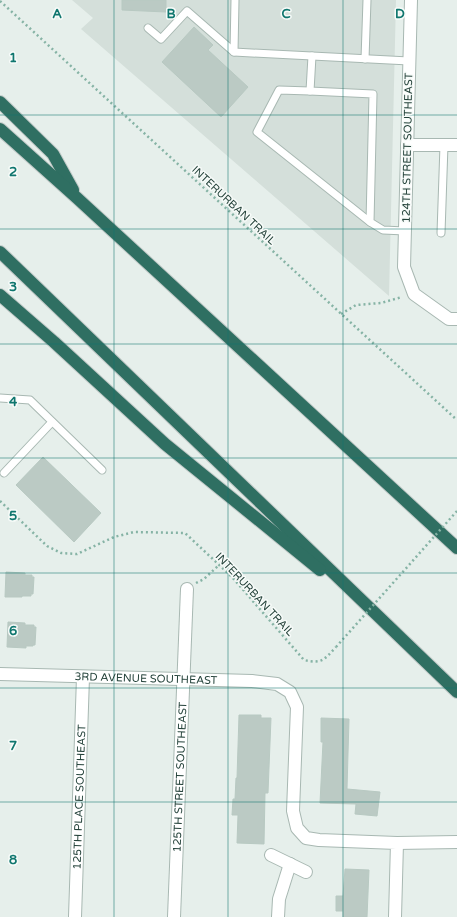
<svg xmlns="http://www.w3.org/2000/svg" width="457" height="917" font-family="'Varela Round',sans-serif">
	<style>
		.built { fill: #d4dfda }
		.building { fill: #bbcac4; stroke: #b8c9c2 }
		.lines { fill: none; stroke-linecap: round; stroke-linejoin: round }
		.service-casing { stroke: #a8b8b2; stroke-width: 9 }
		.minor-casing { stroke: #a8b8b2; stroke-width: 14 }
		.tertiary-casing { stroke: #a8b8b2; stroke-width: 14 }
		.motorway-casing { stroke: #c2cac8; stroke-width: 14 }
		.path { stroke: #86b3a5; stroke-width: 2.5; stroke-dasharray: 2 3; stroke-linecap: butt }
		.service { stroke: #fff; stroke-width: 7 }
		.minor { stroke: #fff; stroke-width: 12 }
		.tertiary { stroke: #fff; stroke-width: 12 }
		.motorway { stroke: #2f6f62; stroke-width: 12 }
		.path-bridge { stroke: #86b3a5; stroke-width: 2.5; stroke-dasharray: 2 3; stroke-linecap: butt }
		.grid { fill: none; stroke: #0f766e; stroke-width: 1; stroke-opacity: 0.55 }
		.labels { text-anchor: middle; stroke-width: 3; stroke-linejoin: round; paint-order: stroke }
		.street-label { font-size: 11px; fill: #24423a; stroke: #f7fbf9 }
		.grid-label { font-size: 13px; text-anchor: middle; font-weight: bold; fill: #0f766e; stroke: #f7fbf9; stroke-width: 3; stroke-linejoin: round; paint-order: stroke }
	</style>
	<rect width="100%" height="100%" fill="#e6efeb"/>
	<path class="built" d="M72 0H396L389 296 81 29 93 18Z"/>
	<g class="building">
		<path d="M122 0H166V12L122 10Z"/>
		<path d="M194 27 213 45 208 50 248 87 221 117 162 62Z"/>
		<path d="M43 457 101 513 74 542 16 485Z"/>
		<path d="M6 572 25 573V575H32V577H34L33 594H31V596H22V597H5Z"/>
		<path d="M8 622 25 623V625H34V627H36L35 645H33V646H26V648L7 647Z"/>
		<path d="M239 715H261V718H271L268 793H265L264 844 237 843 238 815H232L233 799H235L236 778H237Z"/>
		<path d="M321 718 349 719 347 789 380 792 377 816 355 814 356 804 320 803 323 742H321Z"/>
		<path d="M345 869 369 870 367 917H343V911H336V896H343Z"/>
	</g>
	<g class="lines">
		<g class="service-casing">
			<g id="service">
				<path d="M148 28 161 39 187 11 234 52 409 61"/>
				<path d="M234 52 235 0"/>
				<path d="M312 56 310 91 373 94 370 222 383 230 405 231"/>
				<path d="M365 59 367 0"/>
				<path d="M310 91 279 90 257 132 370 222"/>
				<path d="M441 233 444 145"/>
				<path d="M0 398 30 400 102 470"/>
				<path d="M4 473 52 422"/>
			</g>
		</g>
		<g class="minor-casing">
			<g id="minor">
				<path d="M411 0 404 267 414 294 449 319H457"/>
				<path d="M407 145H457"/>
				<path d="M397 843 457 842"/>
				<path d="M271 855 306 872"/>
				<path id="s1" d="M75 917 83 677"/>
				<path id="s2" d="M174 917 187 589"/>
				<path d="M278 917 279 899 290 864"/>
			</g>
		</g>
		<g class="tertiary-casing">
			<g id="tertiary">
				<path id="s3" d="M0 674 252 681 277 684 290 692 297 707 293 811 297 828 306 838 319 840 397 843 395 917"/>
			</g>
		</g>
		<g class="motorway-casing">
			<g id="motorway">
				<path d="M0 102 53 154 73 190"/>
				<path d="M0 129 77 198 457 548"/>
				<path d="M0 252 457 692"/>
				<path d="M0 295 54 342 165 444 320 570"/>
			</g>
		</g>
		<g class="path">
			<path d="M0 1 457 420"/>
			<path d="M341 314 356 305 381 303 402 297"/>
			<path d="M0 501 47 546 61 553 77 554 114 537 134 532 185 533 232 577 304 660C322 664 324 660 336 647"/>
			<path d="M196 583 204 579 219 565"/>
		</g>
		<use href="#service" class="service"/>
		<use href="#minor" class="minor"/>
		<use href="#tertiary" class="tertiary"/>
		<use href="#motorway" class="motorway"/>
		<path class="path-bridge" d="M336 647 457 511"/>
	</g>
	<path class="grid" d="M114 0V917M228 0V917M343 0V917M0 115H457M0 229H457M0 344H457M0 458H457M0 573H457M0 688H457M0 802H457"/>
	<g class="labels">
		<g class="street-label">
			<text transform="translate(407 148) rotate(-89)" y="4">124TH STREET SOUTHEAST</text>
			<text transform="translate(234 205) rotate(43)" y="4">INTERURBAN TRAIL</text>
			<text transform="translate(255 594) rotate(47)" y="4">INTERURBAN TRAIL</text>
			<text dy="4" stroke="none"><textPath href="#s3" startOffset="146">3RD AVENUE SOUTHEAST</textPath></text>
			<text dy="4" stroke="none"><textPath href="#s2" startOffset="140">125TH STREET SOUTHEAST</textPath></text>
			<text dy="4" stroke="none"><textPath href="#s1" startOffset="120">125TH PLACE SOUTHEAST</textPath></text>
		</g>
	</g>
	<g class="grid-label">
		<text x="57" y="18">A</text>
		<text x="171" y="18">B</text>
		<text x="286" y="18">C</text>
		<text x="400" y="18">D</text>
		<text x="13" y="62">1</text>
		<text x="13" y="176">2</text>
		<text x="13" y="291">3</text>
		<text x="13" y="406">4</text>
		<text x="13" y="520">5</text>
		<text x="13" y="635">6</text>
		<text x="13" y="750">7</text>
		<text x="13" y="864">8</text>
	</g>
</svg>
